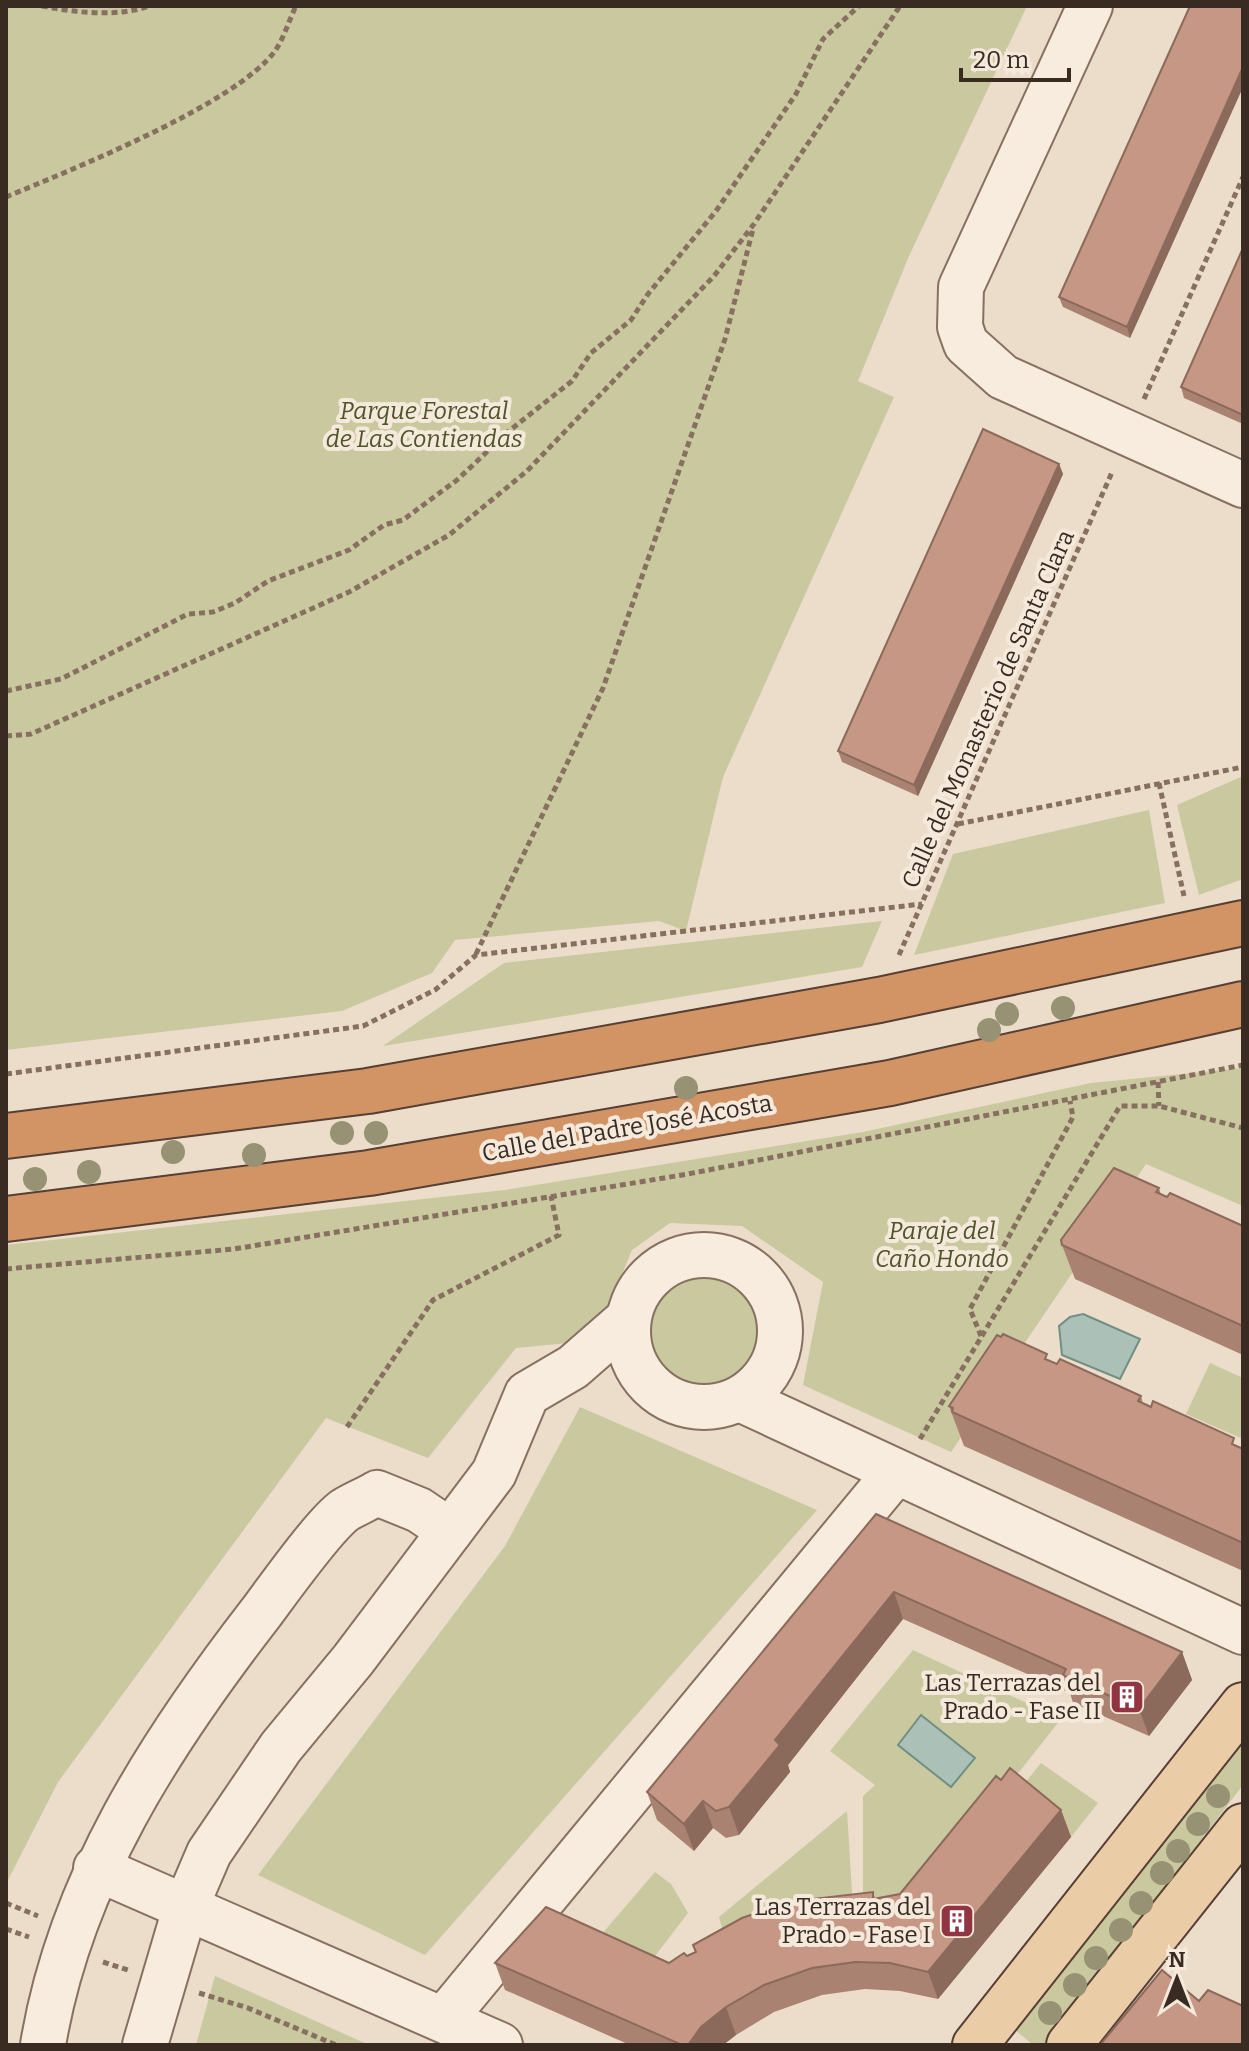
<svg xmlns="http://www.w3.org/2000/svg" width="1249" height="2051" font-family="Bitter,serif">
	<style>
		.green { fill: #c9c89f }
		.water { fill: #abc1b7; stroke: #728f84; stroke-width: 2 }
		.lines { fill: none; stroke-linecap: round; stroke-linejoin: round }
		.minor-casing { stroke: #877060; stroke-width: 48 }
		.major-casing { stroke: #563f34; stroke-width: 48 }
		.highway-casing { stroke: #563f34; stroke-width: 48 }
		.path { stroke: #877060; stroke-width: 5; stroke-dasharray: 6 4; stroke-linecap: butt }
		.minor { stroke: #f7ecde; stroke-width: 44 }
		.major { stroke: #eacca7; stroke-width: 44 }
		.highway { stroke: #d29365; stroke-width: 44 }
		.tree { fill: #969273 }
		.wall { fill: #aa8272 }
		.shaded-wall { fill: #8b6a5c }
		.building { fill: #c69784; stroke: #8b6a5c; stroke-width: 2 }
		.labels { text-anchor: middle; stroke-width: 8; stroke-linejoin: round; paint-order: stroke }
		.park-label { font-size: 24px; font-style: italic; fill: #4f542b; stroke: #f4e9da }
		.street-label { font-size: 24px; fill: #392a22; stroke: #f4e9da }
		.poi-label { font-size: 24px; fill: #392a22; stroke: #f4e9da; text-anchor: end }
	</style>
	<rect width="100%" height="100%" fill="#ecddcb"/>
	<g class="green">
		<path d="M6 6H1027L909 256 858 381 894 397 723 777 686 931 659 921 455 940 432 973 342 1011 6 1050Z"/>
		<path d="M1243 776V879L1199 895 1177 805Z"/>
		<path d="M1149 810 1165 903 914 955 953 854Z"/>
		<path d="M882 921 862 967 383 1046 504 963Z"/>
		<path d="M1243 1068V1206L1146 1164 951 1452 803 1385 823 1282 742 1226 670 1223 632 1250 607 1310 568 1343 516 1348 428 1458 326 1418 58 1782 6 1884V1245L505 1190 863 1132 1091 1083Z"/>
		<circle cx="705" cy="1330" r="60"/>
		<path d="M1210 1363 1243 1378V1439L1186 1414Z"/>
		<path d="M580 1407 817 1510 425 1955 258 1875 505 1546Z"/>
		<path d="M913 1650 1061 1719 911 1909 863 1893V1796L875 1785 830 1751Z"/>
		<path d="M1243 1734V1785L1044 2045H1033L1014 2029 1140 1872Z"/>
		<path d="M1041 1763 1098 1803 1071 1837 1017 1793Z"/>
		<path d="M847 1811 852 1892 839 1922 730 1957 719 1917Z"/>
		<path d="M655 1872 671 1884 688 1913 642 1973 589 1949Z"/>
		<path d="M215 1976 369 2045H196Z"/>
	</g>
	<g class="water">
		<path d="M1083 1314 1140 1339 1120 1379 1062 1355 1059 1326 1070 1317Z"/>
		<path d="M921 1715 975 1758 951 1787 898 1745Z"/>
	</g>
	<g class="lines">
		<g class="minor-casing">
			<g id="minor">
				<path d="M1090 6 961 287 960 327 966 344 1003 377 1243 485"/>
				<circle cx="704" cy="1331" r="76"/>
				<path d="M740 1399 1243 1632"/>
				<path d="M96 1868 500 2045"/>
				<path d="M444 2019 896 1472"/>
				<path d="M43 2045C70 1881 161 1742 260 1614 278 1590 324 1525 345 1510 355 1504 367 1499 377 1493L419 1510 450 1531"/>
				<path d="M145 2045 185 1909 209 1853 281 1747 353 1660 494 1473 527 1394 573 1367 628 1319"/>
			</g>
		</g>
		<g class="major-casing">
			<g id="major">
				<path d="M975 2045 1243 1705"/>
				<path d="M1069 2045 1243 1826"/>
			</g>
		</g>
		<g class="highway-casing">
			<g id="highway">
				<path d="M6 1136 368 1091 879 1000 1243 923"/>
				<path d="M6 1219 369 1173 890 1083 1243 1004"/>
			</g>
		</g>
		<g class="path">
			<path d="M42 6C77 13 117 17 150 6"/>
			<path d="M6 197C71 170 236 104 275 51 284 38 289 20 296 6"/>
			<path d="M1144 399 1243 177"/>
			<path d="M6 691 61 679 188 614 213 612 235 603 268 581 349 550 384 525 403 520 457 480 509 431 572 381 591 353 631 320 648 294 716 211 796 94 823 39 859 6"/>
			<path d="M6 736 31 734 349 592 449 535 527 471 714 276 754 224 900 6"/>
			<path d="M1159 783 1184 896"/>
			<path d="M958 824 1243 767"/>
			<path d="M476 954 603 688 725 339 753 229"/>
			<path d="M899 955 1113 470"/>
			<path d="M6 1074 363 1026 435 990 476 955 922 904"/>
			<path d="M1158 1082 1159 1106"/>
			<path d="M6 1269 234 1249 688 1174 1243 1065"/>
			<path d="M981 1336 970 1309 1073 1117 1070 1101"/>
			<path d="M347 1427 433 1300 559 1235 551 1196"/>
			<path d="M920 1439 1120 1106H1159L1243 1128"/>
			<path d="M6 1903 38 1916"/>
			<path d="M6 1929 29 1937"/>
			<path d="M103 1962 128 1970"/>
			<path d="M199 1993 248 2008 336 2045"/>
		</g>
		<use href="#minor" class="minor"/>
		<use href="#major" class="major"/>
		<use href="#highway" class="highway"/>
	</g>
	<g class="tree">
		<circle cx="1063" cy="1008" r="12"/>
		<circle cx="1007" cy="1014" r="12"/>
		<circle cx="989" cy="1030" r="12"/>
		<circle cx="686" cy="1088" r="12"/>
		<circle cx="342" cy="1133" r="12"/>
		<circle cx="376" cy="1133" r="12"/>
		<circle cx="173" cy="1152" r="12"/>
		<circle cx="254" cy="1155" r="12"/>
		<circle cx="89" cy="1172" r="12"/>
		<circle cx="35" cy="1179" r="12"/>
		<circle cx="1218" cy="1796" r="12"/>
		<circle cx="1198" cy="1824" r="12"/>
		<circle cx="1178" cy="1851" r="12"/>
		<circle cx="1162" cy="1873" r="12"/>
		<circle cx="1141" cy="1903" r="12"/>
		<circle cx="1121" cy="1930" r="12"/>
		<circle cx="1096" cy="1958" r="12"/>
		<circle cx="1075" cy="1985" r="12"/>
		<circle cx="1050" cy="2013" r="12"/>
	</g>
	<g class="wall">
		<path d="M1243 6V87L1130 338 1063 307 1059 297Z"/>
		<path d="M1243 248V424L1184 398 1181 387Z"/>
		<path d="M1059 464 1063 474 918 796 842 762 838 751Z"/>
		<path d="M1159 1188 1161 1195 1243 1226V1355L1075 1279 1062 1245Z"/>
		<path d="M1050 1361 1141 1396 1143 1404 1243 1449V1571L964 1446 949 1406Z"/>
		<path d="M876 1514 1182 1652 1192 1680 1149 1736 1073 1703 1070 1693 903 1619 788 1765 790 1772 739 1835 726 1838 713 1828 694 1851 657 1820 647 1792Z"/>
		<path d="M1001 1780 1061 1810 1071 1837 938 1999 900 1991 865 1989 822 1995 774 2012 736 2035 723 2045H630L505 1990 495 1963H669L695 1952 693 1945 773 1912 873 1892 875 1898 900 1894Z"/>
	</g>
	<g class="shaded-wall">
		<path d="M1243 67V87L1130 338 1127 327Z"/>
		<path d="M1059 464 1063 474 918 796 914 785Z"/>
		<path d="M894 1592 903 1619 788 1765 790 1772 739 1835 729 1807 775 1740Z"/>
		<path d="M1182 1652 1192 1680 1149 1736 1139 1709Z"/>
		<path d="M703 1801 713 1828 694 1851 684 1824Z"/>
		<path d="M1061 1810 1071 1837 938 1999 928 1972Z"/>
		<path d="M726 2007 736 2035 723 2045H688L701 2027Z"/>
	</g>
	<g class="building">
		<path d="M1190 6H1243V67L1127 327 1059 297Z"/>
		<path d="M1243 248V415L1181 387Z"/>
		<path d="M983 429 1059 464 914 785 838 751Z"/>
		<path d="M1114 1168 1159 1188 1156 1192 1167 1197 1170 1193 1243 1226V1326L1062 1245 1061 1240Z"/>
		<path d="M1003 1334 1047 1354 1045 1359 1057 1364 1060 1359 1141 1396 1138 1401 1151 1407 1153 1401 1234 1438 1232 1444 1243 1449V1543L952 1412 953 1408 949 1406 997 1335 1001 1337Z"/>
		<path d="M876 1514 1182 1652 1139 1709 1063 1675 1066 1669 894 1592 775 1740 780 1745 729 1807 716 1811 703 1801 684 1824 647 1792Z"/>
		<path d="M1010 1768 1061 1810 928 1972 890 1963 855 1962 812 1968 764 1985 726 2007 701 2027 688 2045H682L495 1963 546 1907 669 1963 684 1953 687 1956 696 1952 693 1945 742 1918 771 1908 773 1912 788 1908 786 1902 873 1892V1899L900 1894 996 1776 1001 1780Z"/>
		<path d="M1162 1970 1199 2001 1208 1990 1243 2006V2035L1242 2037 1243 2038V2045H1100Z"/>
	</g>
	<defs>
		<g id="building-square" transform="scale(1.8)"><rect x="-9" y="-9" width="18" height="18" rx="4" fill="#913543" stroke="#f4e9da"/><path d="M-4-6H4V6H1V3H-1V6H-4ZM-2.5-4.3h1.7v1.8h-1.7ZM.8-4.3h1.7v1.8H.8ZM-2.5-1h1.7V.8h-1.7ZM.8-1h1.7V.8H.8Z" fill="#fff"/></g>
	</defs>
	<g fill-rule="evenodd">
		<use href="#building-square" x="1127" y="1697"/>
		<use href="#building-square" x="957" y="1921"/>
	</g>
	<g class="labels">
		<g class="park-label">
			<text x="424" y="419">Parque Forestal<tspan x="424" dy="28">de Las Contiendas</tspan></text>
			<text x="942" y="1239">Paraje del<tspan x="942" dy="28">Caño Hondo</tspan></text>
		</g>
		<g class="street-label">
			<text transform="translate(988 709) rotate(-66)" y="8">Calle del Monasterio de Santa Clara</text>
			<text transform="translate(627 1128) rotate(-10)" y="8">Calle del Padre José Acosta</text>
		</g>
		<g class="poi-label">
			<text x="1101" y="1691">Las Terrazas del<tspan x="1101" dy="28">Prado - Fase II</tspan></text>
			<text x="931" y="1915">Las Terrazas del<tspan x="931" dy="28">Prado - Fase I</tspan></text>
		</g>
	</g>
	<rect width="1249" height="2051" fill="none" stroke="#392a22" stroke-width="16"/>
	<g transform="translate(1177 1979)" stroke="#f4e9da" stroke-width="6" paint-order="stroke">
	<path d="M0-6L14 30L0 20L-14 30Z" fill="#392a22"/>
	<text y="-12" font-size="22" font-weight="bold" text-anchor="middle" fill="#392a22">N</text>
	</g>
	<path d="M961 68v12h108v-12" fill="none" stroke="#392a22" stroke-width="4"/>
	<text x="973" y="68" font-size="24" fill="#392a22" stroke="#f4e9da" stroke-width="6" paint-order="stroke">20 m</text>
</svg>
